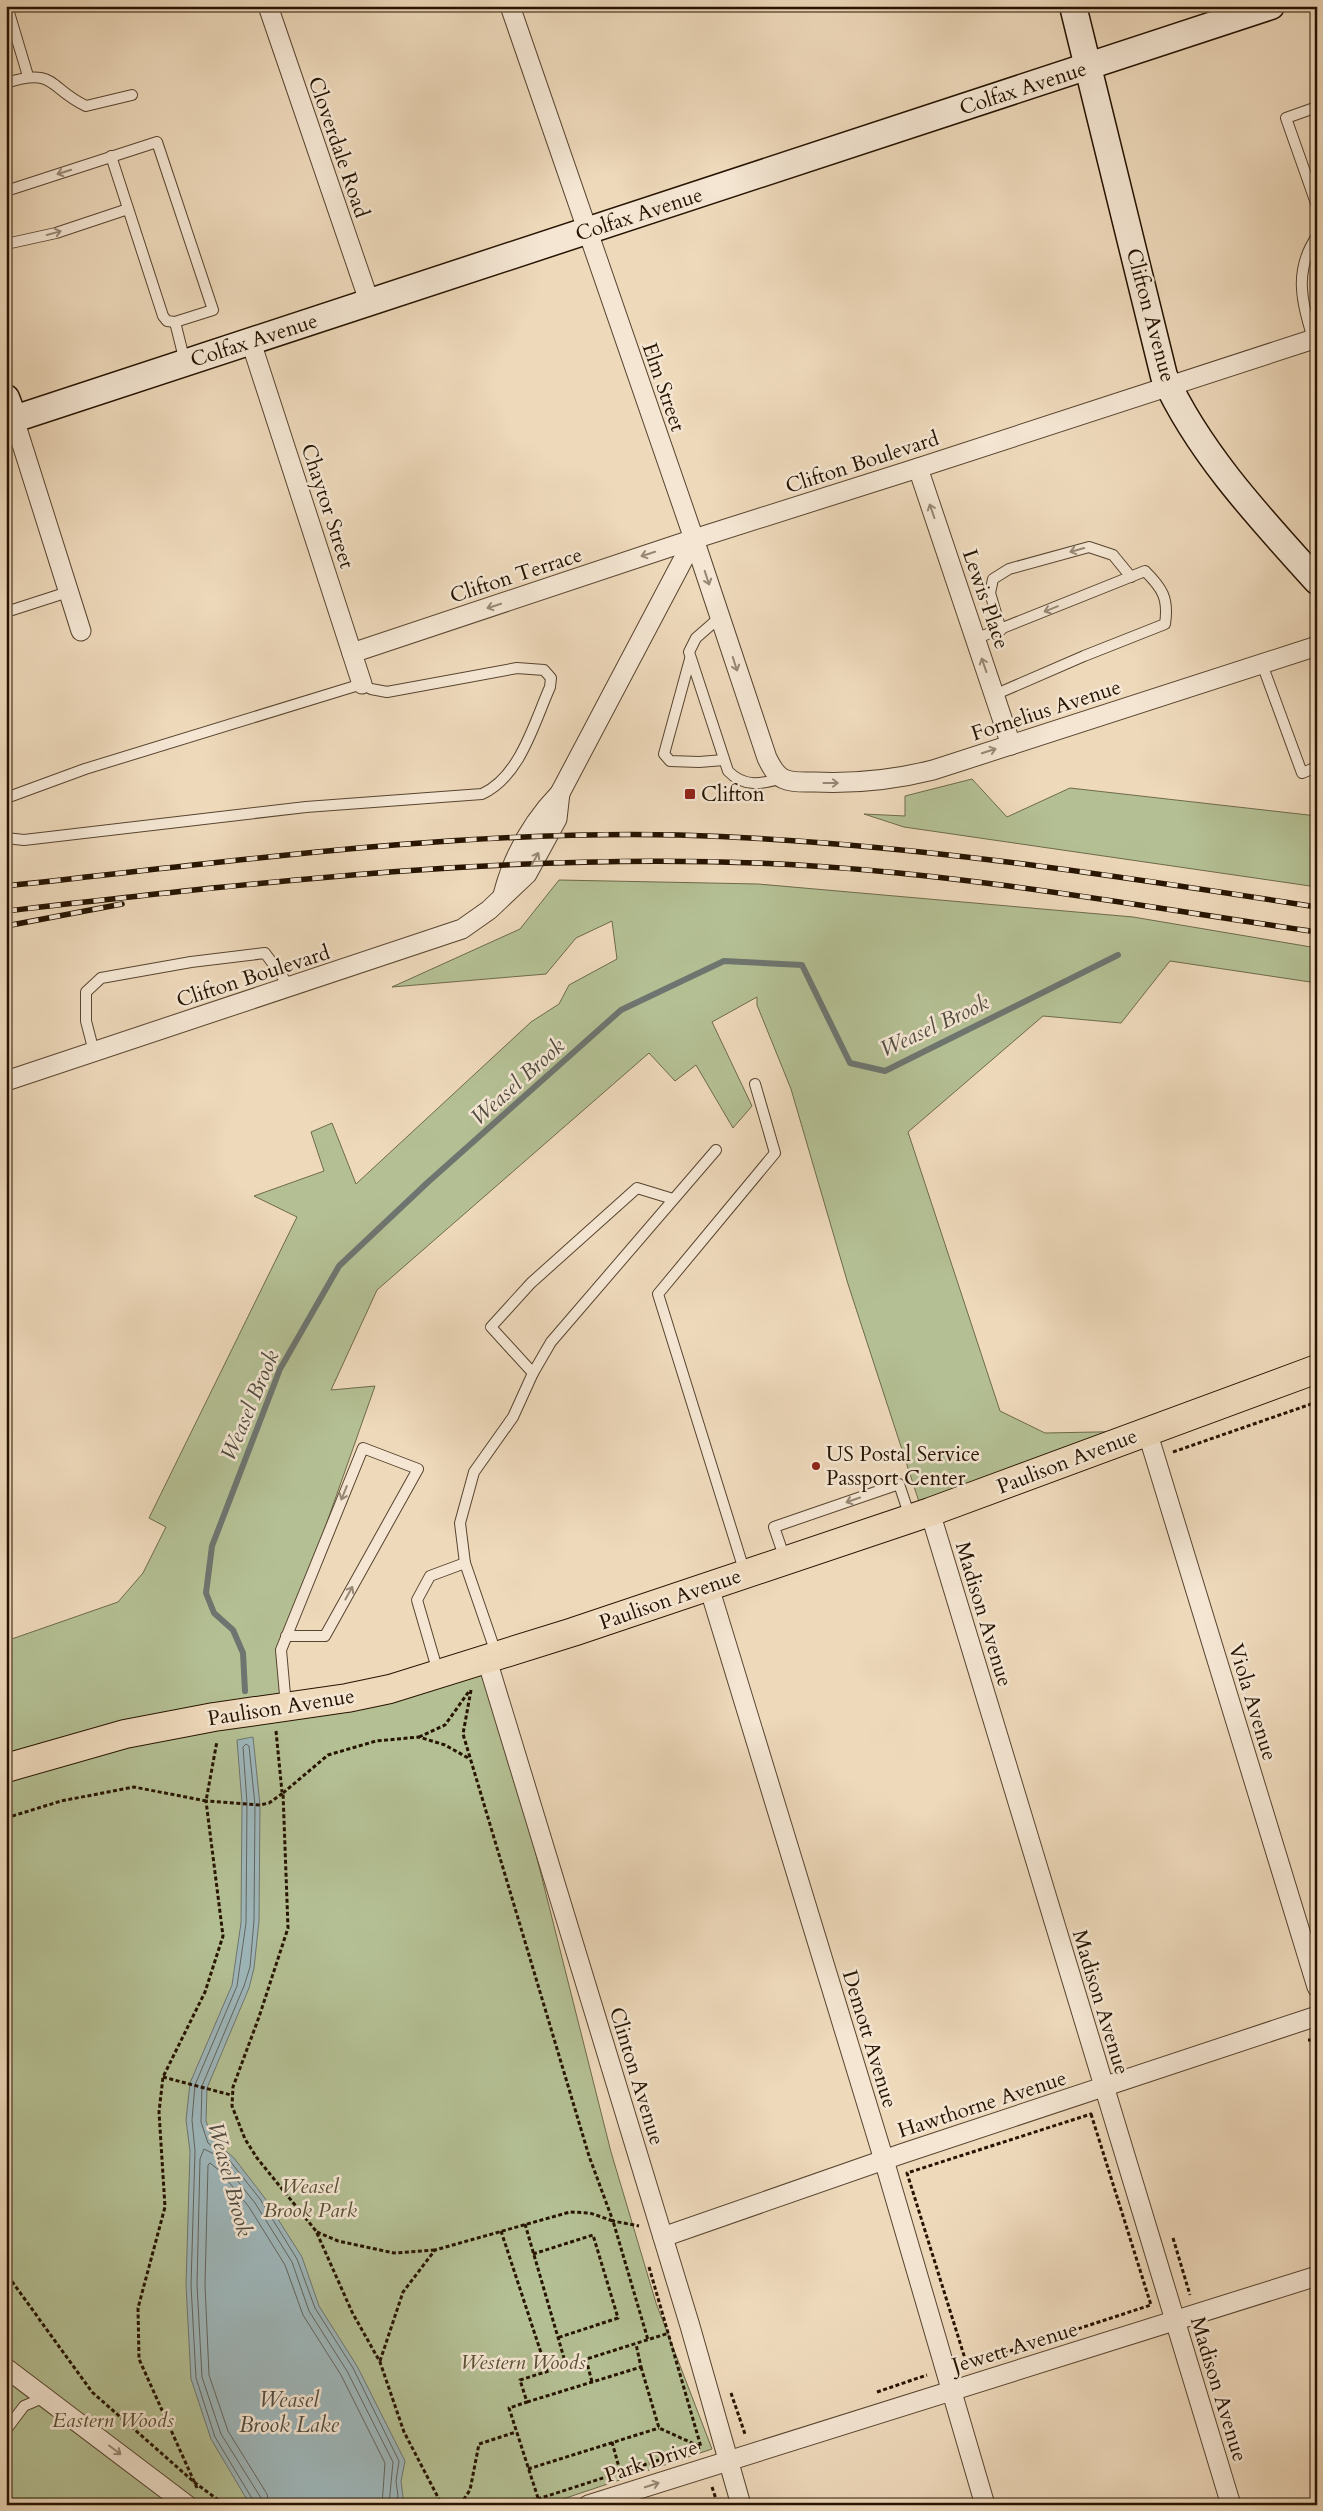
<svg xmlns="http://www.w3.org/2000/svg" width="1323" height="2511" font-family="Cardo,serif">
	<style>
		.green { fill: #b4c094; stroke: #6d6a4a }
		.water { fill: #9eb7bb; stroke: #6e7570 }
		.lines { fill: none; stroke-linecap: round; stroke-linejoin: round }
		.shore { stroke: #62655e; stroke-width: 1 }
		.stream { stroke: #6e7570; stroke-width: 6 }
		.lane-casing { stroke: #58442f; stroke-width: 12 }
		.street-casing { stroke: #58442f; stroke-width: 21 }
		.secondary-casing { stroke: #261300; stroke-width: 29 }
		.primary-casing { stroke: #261300; stroke-width: 30 }
		.path { stroke: #261300; stroke-width: 3; stroke-dasharray: 4 2.5; stroke-linecap: butt }
		.lane { stroke: #f4e6d3; stroke-width: 10 }
		.street { stroke: #f4e6d3; stroke-width: 19 }
		.secondary { stroke: #f4e6d3; stroke-width: 26 }
		.primary { stroke: #eed9bb; stroke-width: 28 }
		.rail-casing { stroke: #261300; stroke-width: 5.5 }
		.rail { stroke: #f4e6d3; stroke-width: 4; stroke-dasharray: 11; stroke-linecap: butt }
		.oneway { stroke: #978774 }
		.poi-dot { fill: #8f2418; stroke: #f4e6d3; stroke-width: 2 }
		.labels { text-anchor: middle; stroke-width: 5; stroke-linejoin: round; paint-order: stroke }
		.street-label { font-size: 21px; fill: #261300; stroke: #f4e6d3 }
		.poi-label { font-size: 21px; fill: #261300; stroke: #f4e6d3; text-anchor: start }
		.park-label { font-size: 21px; font-style: italic; fill: #585034; stroke: #f4e6d3 }
		.water-label { font-size: 22px; font-style: italic; fill: #504c41; stroke: #f4e6d3 }
	</style>
	<rect width="100%" height="100%" fill="#eed9bb"/>
	<filter id="stains"><feTurbulence type="fractalNoise" baseFrequency=".004" numOctaves="4"/><feColorMatrix values="0 0 0 0 .2 0 0 0 0 .09 0 0 0 0 .02 0 0 0 .5 -.17"/></filter>
	<radialGradient id="worn" r=".72"><stop offset=".6" stop-color="#630" stop-opacity="0"/><stop offset="1" stop-color="#630" stop-opacity=".3"/></radialGradient>
	<g class="green">
		<path d="M972 779 1007 817 1070 788 1317 816V887L904 827 864 814 905 816V796Z"/>
		<path d="M559 880 758 884 1133 917 1317 948V983L1170 961 1121 1023 1043 1016 908 1132 1000 1411 1045 1433 1147 1431 923 1514 848 1284 791 1089 757 1005V997L712 1022 752 1106 733 1128 696 1065 675 1081 649 1053 377 1290 331 1390 375 1386 278 1661 281 1708 487 1660 611 2152 656 2303 712 2449 545 2505H6V1641L118 1602 143 1573 166 1527 149 1518 297 1217 254 1196 324 1171 311 1132 332 1123 356 1184 531 1022 559 1004 569 985 617 959 612 921 576 938 546 974 392 987 520 929Z"/>
	</g>
	<path class="water" d="M253 1737 260 1805 259 1921 254 1968 249 1988 207 2088 206 2121 213 2140 234 2158 264 2197 302 2257 319 2306 357 2366 405 2461 401 2481 403 2497 400 2505H253L246 2498 211 2439 191 2379 186 2285 190 2151 186 2120 190 2083 232 1985 241 1923 242 1803 237 1740Z"/>
	<g class="lines">
		<g class="shore">
			<path d="M256 2505 215 2437 196 2378 191 2285 195 2151 192 2120 195 2085 237 1986 246 1923 247 1803 243 1747 246 1744 249 1746 255 1805 254 1920 250 1967 244 1986 202 2086 201 2122 208 2143 230 2161 260 2199 297 2259 315 2308 353 2368 399 2461 396 2481 398 2496 396 2505"/>
			<path d="M262 2505 261 2498 221 2434 202 2377 197 2285 200 2159 204 2149 214 2154 225 2165 255 2203 292 2262 309 2311 347 2371 393 2462 389 2505"/>
			<path d="M269 2505 267 2494 228 2431 209 2375 205 2285 208 2165 210 2163 220 2171 249 2207 285 2265 303 2315 341 2375 385 2463 382 2505"/>
		</g>
		<path class="stream" d="M245 1691 243 1653 233 1630 214 1613 206 1593 212 1546 280 1369 339 1266 427 1183 621 1010 724 961 802 965 850 1063 885 1071 1118 955"/>
		<g class="lane-casing">
			<g id="lane">
				<path d="M7 6 28 76"/>
				<path d="M6 83C56 67 48 88 86 106L132 95"/>
				<path d="M1317 107 1286 118 1317 206"/>
				<path d="M111 156 163 316 167 321 175 322"/>
				<path d="M6 191 157 142 213 310 175 322 185 362"/>
				<path d="M6 244 56 233 128 209"/>
				<path d="M1313 339C1302 302 1293 271 1317 236"/>
				<path d="M6 612 68 592"/>
				<path d="M720 617 696 638 689 652 728 771C744 788 762 784 783 778"/>
				<path d="M1001 630 990 593 993 579 1009 569 1089 547 1113 555 1131 577"/>
				<path d="M975 639 1145 571C1162 588 1169 598 1165 624L1084 656 994 695"/>
				<path d="M690 659 664 754 670 761 699 762 724 760"/>
				<path d="M1262 664 1302 773 1317 767"/>
				<path d="M6 798 85 769 362 684 371 689 387 692 517 668 544 670 551 678 550 687C534 723 520 777 482 794L306 807 24 840 6 838"/>
				<path d="M94 1052 86 1021V992L101 978 191 962 265 953 290 987"/>
				<path d="M533 1373 491 1327 531 1283 637 1188 673 1199"/>
				<path d="M785 1559 774 1527 899 1484 910 1517"/>
				<path d="M465 1563 460 1523 474 1472 513 1417 533 1373 551 1342 716 1150"/>
				<path d="M745 1573 658 1294 775 1153 755 1084"/>
				<path d="M438 1672 417 1600 430 1576 465 1563 497 1656"/>
				<path d="M286 1706 281 1650 363 1448 418 1469 325 1636H286"/>
				<path d="M6 2430 24 2406 45 2397"/>
			</g>
		</g>
		<g class="street-casing">
			<g id="street">
				<path d="M268 6 369 301"/>
				<path d="M510 6 694 539 767 758C771 766 775 775 784 779 793 783 804 782 814 782 855 784 893 780 933 770L1317 646"/>
				<path d="M251 342 362 684"/>
				<path d="M6 422 14 419 81 631"/>
				<path d="M918 468 1011 745"/>
				<path d="M352 653 694 539 918 468 1317 338"/>
				<path d="M503 895C513 856 532 822 560 793L694 539"/>
				<path d="M6 1081 462 929 489 910 527 874 557 819 560 793"/>
				<path d="M1147 1431 1317 1987"/>
				<path d="M930 1512 1231 2505"/>
				<path d="M709 1587 884 2160 985 2505"/>
				<path d="M487 1660 690 2326 741 2505"/>
				<path d="M663 2237 901 2154 1317 2016"/>
				<path d="M6 2368 187 2505"/>
				<path d="M588 2505 1317 2276"/>
			</g>
		</g>
		<g class="secondary-casing">
			<g id="secondary">
				<path d="M1073 6 1164 376C1199 453 1260 518 1317 581"/>
				<path d="M6 398 14 419 1271 6"/>
			</g>
		</g>
		<g class="primary-casing">
			<path id="primary" d="M6 1768 125 1734 214 1717 347 1698 390 1689 573 1632 930 1512 1317 1369"/>
		</g>
		<g class="path">
			<path d="M1173 1452 1317 1402"/>
			<path d="M471 1690 463 1734 589 2156 613 2221 639 2226"/>
			<path d="M276 1731 282 1792"/>
			<path d="M419 1737 445 1725 470 1690"/>
			<path d="M283 1793 328 1755 376 1741 419 1737 445 1745 470 1759"/>
			<path d="M6 1818 61 1801 134 1787 206 1801 217 1741"/>
			<path d="M1308 2040H1311L1317 2059"/>
			<path d="M163 2077 231 2095"/>
			<path d="M1091 2114 1151 2305 967 2365 907 2173Z"/>
			<path d="M525 2224 566 2365"/>
			<path d="M501 2231 547 2371"/>
			<path d="M317 2232 338 2241 394 2253 435 2250"/>
			<path d="M1173 2238 1190 2295"/>
			<path d="M533 2254 593 2235 618 2318 557 2338"/>
			<path d="M649 2267 701 2447 698 2448"/>
			<path d="M6 2270 8 2276 92 2392 194 2482 225 2505"/>
			<path d="M586 2359 592 2382"/>
			<path d="M380 2361 403 2292 435 2250 570 2212 590 2213 613 2221 648 2340"/>
			<path d="M641 2367 659 2428 701 2447"/>
			<path d="M877 2392 927 2375"/>
			<path d="M731 2393 745 2434H747"/>
			<path d="M527 2402 641 2367 636 2344"/>
			<path d="M612 2442 620 2471"/>
			<path d="M528 2469 659 2428"/>
			<path d="M712 2487 718 2505"/>
			<path d="M197 2488 139 2359 138 2308 165 2207 159 2112 163 2077 205 1992 223 1936 206 1801 260 1805 269 1803 283 1793 288 1928 259 2017 233 2087 232 2106 245 2139 257 2158 316 2231 352 2312 380 2362 404 2432 442 2505"/>
			<path d="M538 2498 509 2408 527 2402 520 2380 669 2333"/>
			<path d="M460 2505 470 2490 479 2444 516 2432"/>
			<path d="M519 2505 687 2451"/>
		</g>
		<use href="#lane" class="lane"/>
		<use href="#street" class="street"/>
		<use href="#secondary" class="secondary"/>
		<use href="#primary" class="primary"/>
		<g class="rail-casing">
			<g id="rail">
				<path d="M6 886C229 862 454 830 679 835 894 841 1105 874 1317 907"/>
				<path d="M6 911C270 881 533 850 798 865 972 875 1145 907 1317 932"/>
				<path d="M6 926 122 904"/>
			</g>
		</g>
		<use href="#rail" class="rail"/>
	</g>
	<defs><path id="oneway-shaft" d="M-6 0H5M1.5-3L5.5 0L1.5 3" fill="none" stroke-width="1.6" stroke-linecap="round" stroke-linejoin="round" transform="scale(1.25)"/></defs>
	<g class="oneway">
		<use href="#oneway-shaft" transform="translate(64 172) rotate(162)"/>
		<use href="#oneway-shaft" transform="translate(54 233) rotate(-15)"/>
		<use href="#oneway-shaft" transform="translate(932 511) rotate(-109)"/>
		<use href="#oneway-shaft" transform="translate(1077 550) rotate(164)"/>
		<use href="#oneway-shaft" transform="translate(648 554) rotate(162)"/>
		<use href="#oneway-shaft" transform="translate(707 578) rotate(72)"/>
		<use href="#oneway-shaft" transform="translate(494 606) rotate(162)"/>
		<use href="#oneway-shaft" transform="translate(1051 609) rotate(158)"/>
		<use href="#oneway-shaft" transform="translate(735 664) rotate(72)"/>
		<use href="#oneway-shaft" transform="translate(984 665) rotate(-109)"/>
		<use href="#oneway-shaft" transform="translate(989 751) rotate(-18)"/>
		<use href="#oneway-shaft" transform="translate(831 783)"/>
		<use href="#oneway-shaft" transform="translate(535 859) rotate(-61)"/>
		<use href="#oneway-shaft" transform="translate(344 1493) rotate(112)"/>
		<use href="#oneway-shaft" transform="translate(853 1500) rotate(161)"/>
		<use href="#oneway-shaft" transform="translate(349 1593) rotate(-61)"/>
		<use href="#oneway-shaft" transform="translate(115 2450) rotate(37)"/>
		<use href="#oneway-shaft" transform="translate(652 2485) rotate(-18)"/>
	</g>
	<g class="poi-dot">
		<rect x="684" y="788" width="12" height="12" rx="2.5"/>
		<circle cx="816" cy="1466" r="5"/>
	</g>
	<g class="labels">
		<g class="street-label">
			<text transform="translate(1023 88) rotate(-18)" y="7">Colfax Avenue</text>
			<text transform="translate(339 147) rotate(71)" y="7">Cloverdale Road</text>
			<text transform="translate(639 214) rotate(-18)" y="7">Colfax Avenue</text>
			<text transform="translate(1151 315) rotate(75)" y="7">Clifton Avenue</text>
			<text transform="translate(254 340) rotate(-18)" y="7">Colfax Avenue</text>
			<text transform="translate(664 387) rotate(71)" y="7">Elm Street</text>
			<text transform="translate(862 462) rotate(-18)" y="7">Clifton Boulevard</text>
			<text transform="translate(328 506) rotate(72)" y="7">Chaytor Street</text>
			<text transform="translate(516 575) rotate(-18)" y="7">Clifton Terrace</text>
			<text transform="translate(986 599) rotate(71)" y="7">Lewis Place</text>
			<text transform="translate(1046 710) rotate(-18)" y="7">Fornelius Avenue</text>
			<text transform="translate(253 976) rotate(-18)" y="7">Clifton Boulevard</text>
			<text transform="translate(1067 1461) rotate(-21)" y="7">Paulison Avenue</text>
			<text transform="translate(670 1599) rotate(-19)" y="7">Paulison Avenue</text>
			<text transform="translate(984 1614) rotate(73)" y="7">Madison Avenue</text>
			<text transform="translate(1253 1702) rotate(73)" y="7">Viola Avenue</text>
			<text transform="translate(281 1707) rotate(-9)" y="7">Paulison Avenue</text>
			<text transform="translate(1101 2002) rotate(73)" y="7">Madison Avenue</text>
			<text transform="translate(870 2039) rotate(73)" y="7">Demott Avenue</text>
			<text transform="translate(637 2076) rotate(73)" y="7">Clinton Avenue</text>
			<text transform="translate(982 2104) rotate(-18)" y="7">Hawthorne Avenue</text>
			<text transform="translate(1015 2347) rotate(-17)" y="7">Jewett Avenue</text>
			<text transform="translate(1219 2389) rotate(73)" y="7">Madison Avenue</text>
			<text transform="translate(651 2461) rotate(-18)" y="7">Park Drive</text>
		</g>
		<g class="poi-label">
			<text x="701" y="801">Clifton</text>
			<text x="826" y="1461">US Postal Service<tspan x="826" dy="24">Passport Center</tspan></text>
		</g>
		<g class="park-label">
			<text x="310" y="2193">Weasel<tspan x="310" dy="24">Brook Park</tspan></text>
			<text x="523" y="2369">Western Woods</text>
			<text x="113" y="2427">Eastern Woods</text>
		</g>
		<g class="water-label">
			<text transform="translate(934 1025) rotate(-25)" y="8">Weasel Brook</text>
			<text transform="translate(517 1081) rotate(-42)" y="8">Weasel Brook</text>
			<text transform="translate(249 1405) rotate(-67)" y="8">Weasel Brook</text>
			<text transform="translate(231 2179) rotate(75)" y="8">Weasel Brook</text>
			<text x="289" y="2407">Weasel<tspan x="289" dy="25">Brook Lake</tspan></text>
		</g>
	</g>
	<rect width="1323" height="2511" fill="none" stroke="#eed9bb" stroke-width="25"/>
	<rect x="8" y="8" width="1308" height="2496" fill="none" stroke="#261300" stroke-width="2.5"/>
	<rect x="12" y="12" width="1298" height="2486" fill="none" stroke="#261300"/>
	<rect width="100%" height="100%" filter="url(#stains)"/>
	<rect width="100%" height="100%" fill="url(#worn)"/>
</svg>
